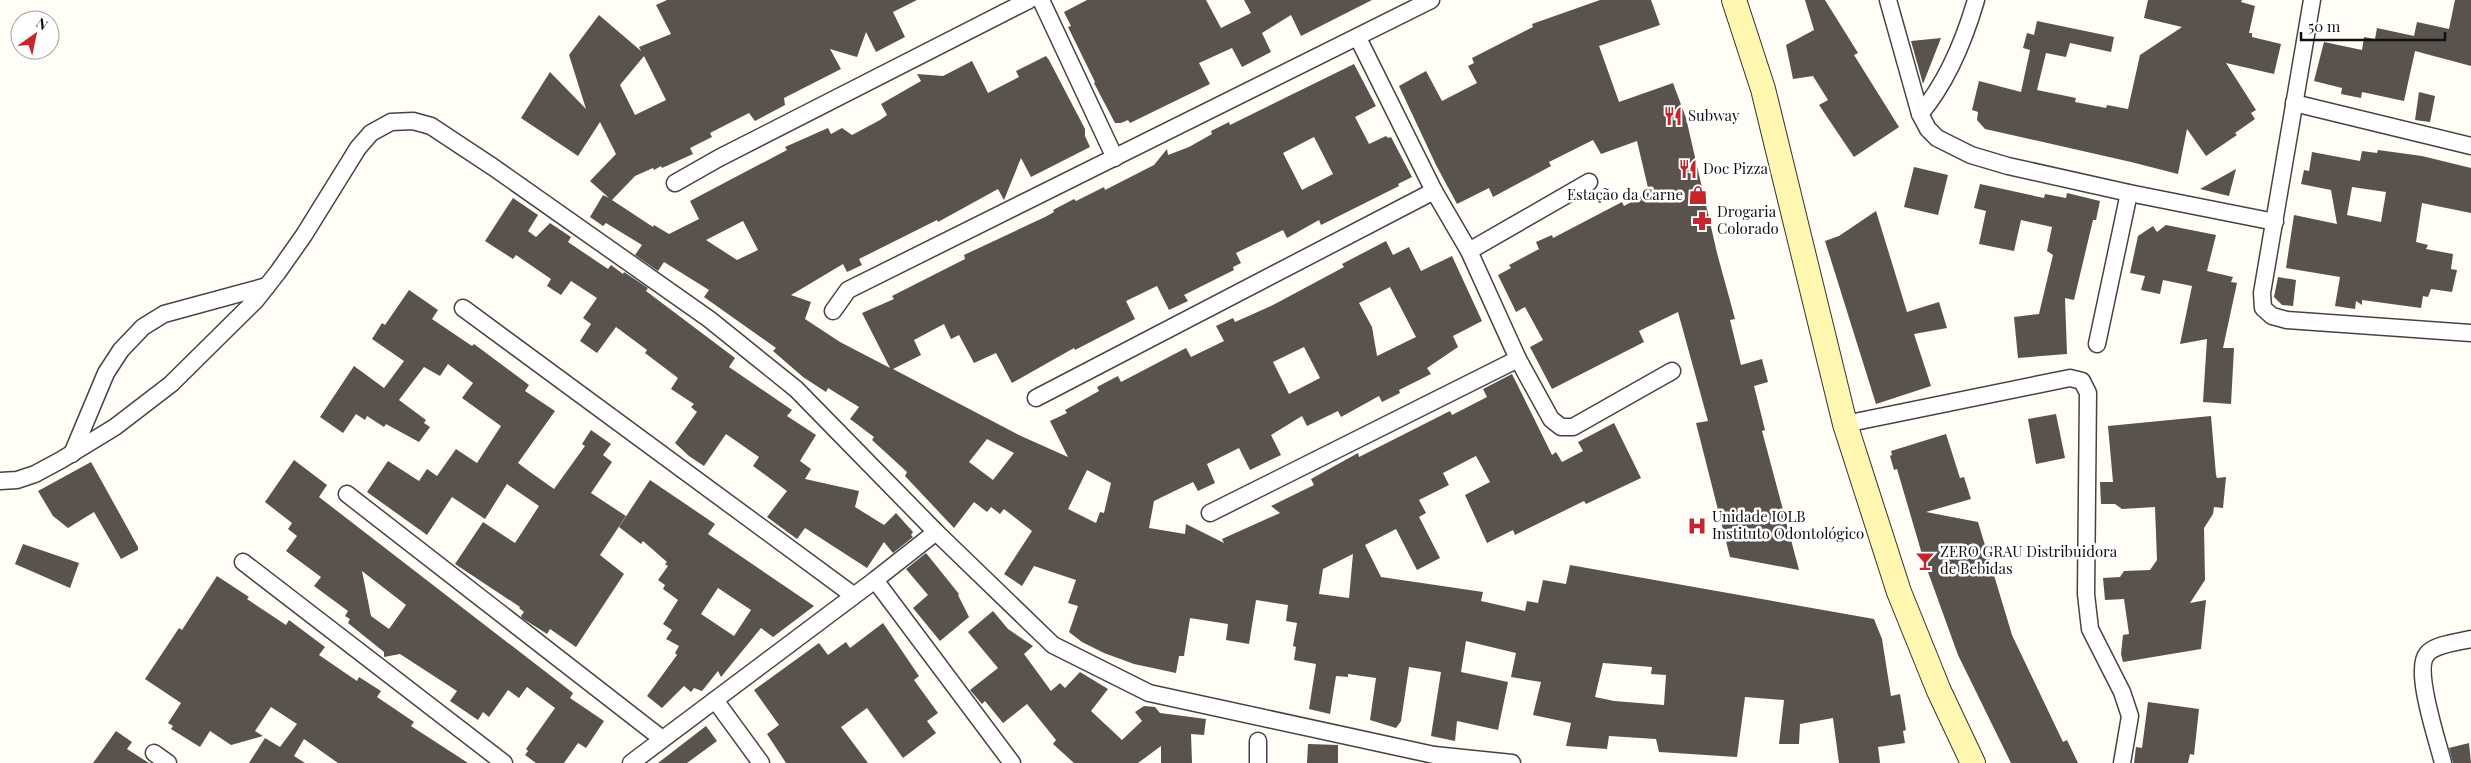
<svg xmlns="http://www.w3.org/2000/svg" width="2471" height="763" font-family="'Playfair Display',serif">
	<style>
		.building { fill: #5a524d; fill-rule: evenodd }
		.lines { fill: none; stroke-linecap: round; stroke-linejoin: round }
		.street-casing { stroke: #444; stroke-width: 19 }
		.secondary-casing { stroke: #333; stroke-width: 26 }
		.street { stroke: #fff; stroke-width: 16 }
		.secondary { stroke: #fff6b0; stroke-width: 24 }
		.labels { text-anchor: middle; stroke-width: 5; stroke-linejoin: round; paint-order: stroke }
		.poi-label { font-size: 15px; fill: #111; stroke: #fff; text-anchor: start }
	</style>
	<rect width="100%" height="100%" fill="#fffdf5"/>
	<g class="building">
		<path d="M667 0H917L893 12 905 37 876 52 866 32 857 57 830 49 841 69 784 98 785 105 755 121 749 113 710 133 712 137 690 148 693 154 662 168 661 166 654 170 653 168 635 176 612 200 653 227 654 225 669 234 699 219 690 201 787 150 785 147 828 128 831 134 842 128 852 135 880 120 887 115 881 104 921 81 917 74 943 76 972 61 988 93 1019 77 1016 71 1046 56 1049 60 1085 129V136L1090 147 1031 177 1021 158 1004 200 998 189 938 222 937 220 859 259 862 265 847 272 843 264 791 295 811 302 805 319 840 342 890 368 862 313 894 299 892 296 965 259 964 255 1045 217 1054 212 1053 210 1074 199 1076 201 1104 187 1105 190 1154 165 1167 149 1168 155 1189 147 1212 134 1211 131 1229 122 1230 125 1354 64 1376 106 1355 117 1369 144 1386 136 1388 138 1391 137 1412 177 1398 184 1399 186 1321 225 1319 220 1287 238 1283 230 1236 253 1241 263 1233 267 1234 270 1184 295 1188 301 1169 310 1157 286 1126 301 1135 319 1075 350 1074 348 1012 383 996 353 974 363 959 335 951 339 944 324 914 340 921 355 893 369 1021 436 1068 457 1050 421 1067 413 1065 410 1099 391 1097 387 1118 376 1121 382 1186 348 1191 357 1224 341 1216 326 1233 318 1235 322 1273 305 1344 267 1342 264 1386 241 1393 255 1409 247 1421 271 1452 256 1482 321 1453 336 1458 347 1427 368 1431 374 1399 390 1400 393 1382 402 1379 396 1341 417 1338 411 1307 426 1302 416 1271 435 1281 455 1250 470 1239 448 1207 464 1215 483 1198 491 1193 482 1154 501 1149 528 1185 534 1186 524 1224 543 1222 539 1280 513 1271 506 1314 485 1311 479 1358 453 1359 457 1450 411 1452 415 1487 397 1483 389 1512 374 1552 455 1556 452 1562 462 1583 451 1578 442 1614 423 1641 478 1586 504 1584 501 1515 535 1513 530 1487 543 1465 495 1490 482 1476 456 1443 473 1449 485 1419 500 1426 513 1419 517 1440 558 1417 570 1396 529 1365 545 1381 577 1483 592 1481 601 1525 611 1527 601 1538 603 1543 580 1566 584 1570 565 1874 619 1882 639 1891 696 1900 694 1906 730 1903 731 1905 743 1878 747 1880 763H1839L1833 718 1800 724 1799 744H1779L1784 700 1745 697 1737 757 1659 752 1656 739 1609 736 1607 749 1566 746 1571 723 1533 715 1541 682 1511 677 1516 653 1466 641 1461 672 1508 682 1498 730 1457 721 1455 741 1431 736 1441 672 1409 667 1401 721 1396 728 1370 720 1376 678 1348 674V677L1336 676 1330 714 1309 709 1316 664 1294 660 1296 647 1293 646 1297 623 1286 621 1288 605 1256 600 1249 644 1226 640 1228 624 1190 618 1184 656H1179L1176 673 1134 664 1104 653 1082 642 1069 632 1078 606 1068 603 1076 580 1034 566 1022 586 1004 574 1032 531 1004 509 1000 514 991 507 987 512 974 502 954 528 905 476 907 472 872 440 874 437 850 419 859 407 828 388 826 392 803 377 773 351 776 348 704 297 709 290 664 262 658 271 635 255 642 245 606 223 603 226 590 217 603 195 609 198 590 181 616 154 600 122 578 156 521 118 550 72 586 109 569 55 599 15 641 51 639 47 671 34 656 5ZM644 56 666 100 635 115 620 85ZM1314 137 1333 174 1302 190 1283 153ZM743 221 758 250 737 260 706 240ZM1390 287 1416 337 1377 356 1372 327 1359 303ZM1304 347 1320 378 1289 394 1273 362ZM987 439 1014 453 993 480 969 462ZM1087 470 1111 483 1104 513 1100 512 1096 523 1068 509ZM1353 554 1349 598 1319 594 1323 569ZM1603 663 1652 667 1651 674 1666 675 1664 705 1614 701 1595 697Z"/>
		<path d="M1087 0H1206L1221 28 1251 13 1244 0H1372L1301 36 1291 15 1262 33 1271 52 1242 67 1232 48 1199 63 1210 84 1130 123 1128 120 1121 123H1115L1094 83 1095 82 1068 27 1071 26 1064 12Z"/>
		<path d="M1600 0H1651L1660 25 1599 46 1619 102 1673 83 1686 118 1717 253 1735 319 1730 320 1741 365 1762 359 1768 382 1754 386 1765 430 1762 431 1799 570 1730 557 1696 423 1708 421 1678 312 1639 331 1644 342 1552 389 1530 347 1543 340 1525 307 1516 312 1498 275 1511 268 1509 265 1539 249 1536 242 1552 235 1553 238 1622 202 1624 206 1649 192 1637 141 1601 154 1593 140 1549 162 1551 166 1493 197 1489 188 1457 204 1436 165 1399 86 1426 71 1442 101 1477 83 1468 66 1474 63 1472 58 1533 27 1532 24Z"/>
		<path d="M1805 0H1825L1858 53 1854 55 1899 127 1854 157 1819 105 1828 100 1813 76 1793 79 1786 45 1814 30Z"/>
		<path d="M2148 0H2242L2241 2 2255 6 2249 33H2252V37L2281 44 2274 74 2226 63 2256 110 2251 113 2255 119 2235 133 2237 135 2206 156 2187 129 2178 174 2131 162 1985 129 1977 120 1978 112 1972 110 1979 81 2021 92 2030 50 2023 48 2027 33 2038 36 2034 35 2037 21 2114 37 2111 52 2070 43 2066 57 2046 53 2037 90 2076 98 2075 102 2106 108 2107 105 2128 109 2140 55 2182 27 2144 18Z"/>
		<path d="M2455 0H2471V66L2415 51 2404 101 2362 92 2361 98 2341 94 2342 88 2314 81 2324 42 2362 50 2364 37 2375 39 2377 28 2414 36 2417 22 2449 29Z"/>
		<path d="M1941 38 1923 84 1911 41Z"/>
		<path d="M2419 92 2435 96 2430 122 2415 120Z"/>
		<path d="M2378 150 2422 156 2471 168V213L2422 203 2416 242 2428 245 2426 249 2453 254 2451 269 2457 270 2452 292 2431 289 2428 297 2423 296 2421 308 2362 300V305L2356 301 2355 309 2335 306 2340 277 2286 268 2294 215 2337 224 2331 190 2301 184 2304 170 2309 171 2312 152 2360 161 2362 151 2377 153ZM2352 187 2386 192 2381 222 2347 215Z"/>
		<path d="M1914 167 1948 175 1938 215 1904 207Z"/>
		<path d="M2236 169 2229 196 2200 189Z"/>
		<path d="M1980 184 2044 198 2045 194 2066 198 2067 193 2100 201 2096 220H2093L2074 300 2065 298 2067 354 2018 358 2014 317 2039 314 2053 255 2047 251 2052 227 2021 220 2014 251 1979 244 1986 211 1974 208Z"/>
		<path d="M513 198 538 215 528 231 536 237 550 223 571 237 568 242 608 269 611 265 623 274 624 272 648 288 646 291 735 358 729 367 792 410 787 416 816 435 800 461 811 469 805 479 859 491 855 507 884 525 896 513 913 532 911 535 913 537 893 553 884 542 867 568 805 528 797 539 767 517 787 491 753 466 759 457 726 434 704 466 689 456 675 443 697 412 691 407 694 404 671 389 678 378 645 353 647 350 616 327 597 353 580 341 591 324 583 318 597 298 571 281 561 295 547 286 551 279 516 255 513 259 485 241Z"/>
		<path d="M1876 211 1907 312 1939 302 1947 328 1914 334 1931 386 1876 404 1825 241 1839 236Z"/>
		<path d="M2166 225 2216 235 2207 271 2233 277 2231 282 2237 283 2223 348H2234L2231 404 2203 402 2207 339 2180 344 2192 286 2163 280 2160 294 2141 290 2145 276 2130 273 2138 236 2153 226 2157 232Z"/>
		<path d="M2278 277 2296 280 2293 306 2282 305 2274 297Z"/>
		<path d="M409 290 438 310 432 319 472 346 474 344 529 385 525 391 555 411 518 463 530 472 554 489 585 446 582 444 591 430 611 444 603 455 612 462 591 493 626 516 600 555 624 574 576 647 550 629 547 634 522 618 521 616 524 612 519 608 520 607 455 564 483 522 515 543 539 506 507 484 485 519 452 497 427 535 367 492 388 461 419 481 427 469 437 476 456 449 477 463 501 426 462 398 473 383 448 364 440 376 424 367 399 400 426 420 424 423 430 427 419 442 386 424 384 427 367 416 365 420 356 414 343 433 320 417 354 366 384 388 393 376 404 361 372 339 382 323 385 325Z"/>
		<path d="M2056 414 2065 458 2036 464 2028 419Z"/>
		<path d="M2211 416 2216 475 2217 478 2226 477 2223 508 2214 507 2213 514 2204 528 2205 580 2190 603 2206 600 2201 649 2123 662 2121 654 2123 635 2129 634 2124 599 2105 600 2103 578 2120 577 2124 571 2150 570 2157 560 2155 507 2122 509 2115 504H2101L2100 482H2113L2108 426Z"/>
		<path d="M1946 434 1960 478 1964 477 1971 499 1926 512 1978 522 2012 635 2063 742 2067 740 2078 763H2011L1958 655 1924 561 1897 469 1894 470 1890 456 1892 455 1891 451Z"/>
		<path d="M294 460 327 485 319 497 573 693 570 698 604 721 586 748 578 743 564 763H536L525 755 528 751 526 749 555 708 527 687 519 698 508 690 489 717 483 712 478 720 450 701 457 691 400 654 384 657V652L348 623 350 619 345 616 348 611 314 586 321 577 286 551 297 536 288 529 292 523 265 502ZM362 571 406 605 389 629 371 616Z"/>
		<path d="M91 462 138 547V550L121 559 94 512 68 528 53 516 38 491Z"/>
		<path d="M650 480 715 524 708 534 814 606 773 637 761 628 721 677 718 671 702 691 694 688 691 692 684 686 662 708 647 696 677 655 675 653 679 646 666 639 672 630 663 624 678 600 663 589 665 585 658 580 668 566 665 564 667 562 643 541 641 544 619 527ZM718 588 751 610 734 636 701 614Z"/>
		<path d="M23 544 79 563 70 588 15 564Z"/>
		<path d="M926 553 959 594 958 595 969 617 940 641 913 608 928 595 906 569Z"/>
		<path d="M217 576 249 597 247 599 286 625 289 620 325 647 319 655 357 681 359 677 381 691 377 697 414 722 411 726 468 763H338L304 739 294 756 305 763H249L265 738 280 747 297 724 271 707 255 731 263 736 231 745 210 731 200 747 171 729 173 726 168 723 181 703 145 679 179 628 182 630Z"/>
		<path d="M993 611 1008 629 1033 646 1024 654 1051 691 1060 683 1065 688 1080 672 1108 689 1091 711 1122 740 1142 721 1135 712 1144 706 1155 707 1160 713 1206 719 1204 735 1191 734 1192 763H1161V746L1138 763H1074L1053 744 1056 740 1027 704 1003 723 985 701 982 704 970 690 998 668 968 632Z"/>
		<path d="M883 623 919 676 914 680 938 713 927 721 936 733 903 758 867 708 841 727 868 763H786L767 734 779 725 754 690 819 643 828 655 846 642 850 648Z"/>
		<path d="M2148 702 2199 709 2194 755 2190 754 2188 763H2134L2136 747 2142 748Z"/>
		<path d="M706 726 717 741 687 763H658Z"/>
		<path d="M116 731 132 742 127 749 149 763H93Z"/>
		<path d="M2469 743 2471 763H2453L2449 748Z"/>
		<path d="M1308 744 1338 745V763H1307Z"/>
	</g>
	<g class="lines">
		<g class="street-casing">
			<g id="street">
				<path d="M1041 0 1115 158"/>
				<path d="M1888 0 1920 114 1928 129 1937 138 1971 155 2008 166 2129 193 2275 222"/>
				<path d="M2312 0 2262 293 2263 308 2272 316 2287 320 2471 333"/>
				<path d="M1358 38 1434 191 1469 251 1518 359 1551 419 1561 427H1573L1672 371"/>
				<path d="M2294 103 2471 146"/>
				<path d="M1920 114C1947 82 1964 41 1976 0"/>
				<path d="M675 183 719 158 1029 0"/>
				<path d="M1469 251 1589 182"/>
				<path d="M463 308 853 595"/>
				<path d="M833 311 848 290 1431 0"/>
				<path d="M2097 344 2129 193"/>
				<path d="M1036 398 1434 191"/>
				<path d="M1845 424 2070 378 2082 381 2088 393 2086 594 2090 629 2122 692 2130 716 2122 763"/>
				<path d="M72 454 106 373 121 350 143 327 164 314 267 286"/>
				<path d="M0 481 17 480 35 474 61 460 115 427 171 384 256 300 278 272 304 235 358 148 371 133 391 122 413 121 431 126 493 167 709 319 796 389 936 532 1053 645 1149 693 1434 755 1512 763"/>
				<path d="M347 494 661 738"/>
				<path d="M1210 513 1518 359"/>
				<path d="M243 562 504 763"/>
				<path d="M875 580 1012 763"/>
				<path d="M715 700 761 763"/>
				<path d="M154 753 168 763"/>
				<path d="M631 763 875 580 936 532"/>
				<path d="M1258 763V741"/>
				<path d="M2443 763C2438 742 2413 670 2427 654 2435 644 2459 642 2471 639"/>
			</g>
		</g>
		<g class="secondary-casing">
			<path id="secondary" d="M1734 0 1763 89 1845 424 1899 592 1939 691 1973 763"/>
		</g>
		<use href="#street" class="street"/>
		<use href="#secondary" class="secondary"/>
	</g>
	<defs>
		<g id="restaurant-bare" transform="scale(1.5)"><path d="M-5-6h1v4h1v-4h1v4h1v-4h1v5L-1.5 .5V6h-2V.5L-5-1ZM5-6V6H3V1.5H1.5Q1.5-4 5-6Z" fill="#c4262e" stroke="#fff" stroke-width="2.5" paint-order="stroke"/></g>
		<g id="shop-bare" transform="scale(1.5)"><path d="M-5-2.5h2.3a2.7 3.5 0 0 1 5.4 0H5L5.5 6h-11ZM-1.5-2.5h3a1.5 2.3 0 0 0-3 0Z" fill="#c4262e" stroke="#fff" stroke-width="2.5" paint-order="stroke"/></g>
		<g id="pharmacy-bare" transform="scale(1.5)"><path d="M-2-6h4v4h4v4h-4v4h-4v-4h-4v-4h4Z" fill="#c4262e" stroke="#fff" stroke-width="2.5" paint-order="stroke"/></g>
		<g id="hospital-bare" transform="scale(1.5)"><path d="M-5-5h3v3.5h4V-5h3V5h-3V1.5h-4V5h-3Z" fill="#c4262e" stroke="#fff" stroke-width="2.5" paint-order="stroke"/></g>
		<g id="bar-bare" transform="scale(1.5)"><path d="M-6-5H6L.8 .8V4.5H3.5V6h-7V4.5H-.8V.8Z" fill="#c4262e" stroke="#fff" stroke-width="2.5" paint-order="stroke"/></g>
	</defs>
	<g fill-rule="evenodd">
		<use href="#restaurant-bare" x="1673" y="116"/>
		<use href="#restaurant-bare" x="1688" y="169"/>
		<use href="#shop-bare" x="1698" y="195"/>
		<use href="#pharmacy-bare" x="1702" y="221"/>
		<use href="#hospital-bare" x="1697" y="526"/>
		<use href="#bar-bare" x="1925" y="561"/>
	</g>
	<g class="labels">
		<g class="poi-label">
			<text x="1688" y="121">Subway</text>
			<text x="1703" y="174">Doc Pizza</text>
			<text x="1683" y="200" text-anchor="end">Estação da Carne</text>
			<text x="1717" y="217">Drogaria<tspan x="1717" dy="17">Colorado</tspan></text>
			<text x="1712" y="522">Unidade IOLB<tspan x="1712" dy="17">Instituto Odontológico</tspan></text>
			<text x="1940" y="557">ZERO GRAU Distribuidora<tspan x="1940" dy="17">de Bebidas</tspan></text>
		</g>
	</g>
	<g transform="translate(35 35) rotate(33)"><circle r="24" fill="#ffffff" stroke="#a0a0a0"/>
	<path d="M0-4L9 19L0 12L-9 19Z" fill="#c4262e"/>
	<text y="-8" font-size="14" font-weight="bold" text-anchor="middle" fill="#111111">N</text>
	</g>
	<path d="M2301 32v8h144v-8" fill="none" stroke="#111111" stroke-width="2.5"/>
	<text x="2308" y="32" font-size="15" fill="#111111" stroke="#ffffff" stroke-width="4" paint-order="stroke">50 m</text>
</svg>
